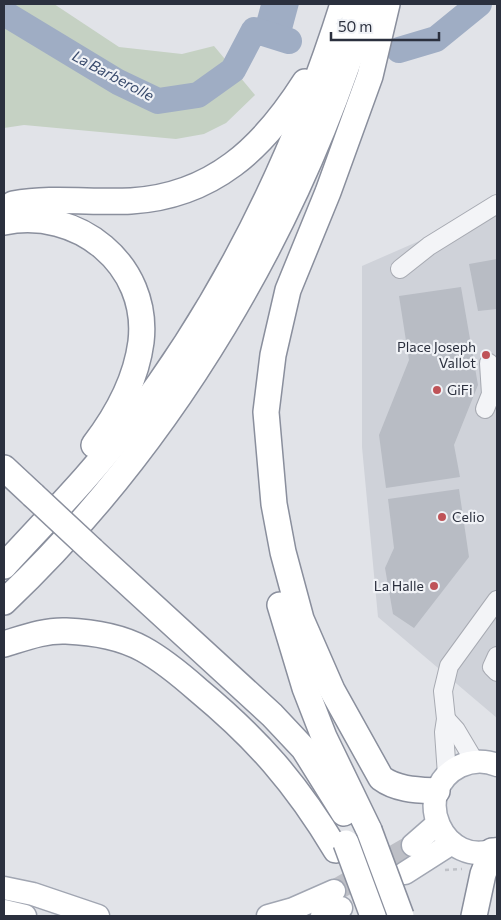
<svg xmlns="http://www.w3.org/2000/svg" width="501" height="920" font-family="Commissioner,sans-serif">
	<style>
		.built { fill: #cfd2d9 }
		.green { fill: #c5d1c3 }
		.water { fill: #9fadc4 }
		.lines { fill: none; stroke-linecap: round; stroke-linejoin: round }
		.river { stroke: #9fadc4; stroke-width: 26 }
		.building { fill: #b8bcc4 }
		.major-tunnel { stroke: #bdbfc6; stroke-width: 22; stroke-dasharray: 22 11; stroke-linecap: butt }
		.minor-casing { stroke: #a7aab2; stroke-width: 20 }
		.major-casing { stroke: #a1a6b2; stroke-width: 25 }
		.highway-casing { stroke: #8a8f9d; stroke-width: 28 }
		.path { stroke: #bfc1c7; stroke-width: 2.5; stroke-dasharray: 4 4; stroke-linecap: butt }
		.minor { stroke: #f3f4f7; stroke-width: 18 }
		.major { stroke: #fff; stroke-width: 22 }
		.highway { stroke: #fff; stroke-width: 25 }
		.highway-bridge-casing { stroke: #8a8f9d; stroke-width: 28; stroke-linecap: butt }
		.highway-bridge { stroke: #fff; stroke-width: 25 }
		.poi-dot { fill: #bf5358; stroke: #f0f2f6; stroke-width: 2 }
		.labels { text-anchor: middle; stroke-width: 4.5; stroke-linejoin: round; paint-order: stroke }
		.poi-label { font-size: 14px; fill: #2b303e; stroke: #f0f2f6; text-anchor: end }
		.water-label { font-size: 15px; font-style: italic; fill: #394b6d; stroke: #f0f2f6 }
	</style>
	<rect width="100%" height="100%" fill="#e1e3e8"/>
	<path class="built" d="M497 199V718L378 617 362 447V266L449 228Z"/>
	<path class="green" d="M4 4H54L119 47 182 54 214 46 255 95 226 123 204 134 176 139 24 125 4 128Z"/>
	<path class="water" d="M261 4H299L289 41 254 30Z"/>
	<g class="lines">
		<g class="river">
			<path d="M4 13 118 82 158 101 198 95 233 70 254 30 289 41"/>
			<path d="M399 50 436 39 479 4"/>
		</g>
	</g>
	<g class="building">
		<path d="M497 259V309L478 311 469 264Z"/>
		<path d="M461 287 478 385 454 445 460 477 386 488 379 435 409 360 399 296Z"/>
		<path d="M459 489 469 557 414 628 393 614 385 568 394 548 388 499Z"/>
	</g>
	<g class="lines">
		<path class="major-tunnel" d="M334 891 413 845"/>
		<g class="minor-casing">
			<g id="minor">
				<path d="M400 269 429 246 497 204"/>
				<path d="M485 409 491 394 489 363"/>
				<path d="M497 656 492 667 497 672"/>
				<path d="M446 719 456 730 475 762"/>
				<path d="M447 775 444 732 446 719 443 691 449 666 497 600"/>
			</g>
		</g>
		<g class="major-casing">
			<g id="major">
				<path d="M497 765C485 760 471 761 460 766 408 792 444 871 497 849"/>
				<path d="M413 845 437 824"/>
				<path d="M405 873 452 843"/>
				<path d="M4 888 33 894 98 916"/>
				<path d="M4 911 25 916"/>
				<path d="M268 916 293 909 334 891"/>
				<path d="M322 916 341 908"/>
			</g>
		</g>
		<g class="highway-casing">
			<g id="highway">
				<path d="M387 4 370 76 328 192 288 290 273 355 266 412 274 504 283 552 301 619 332 690 381 778C397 790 418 790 437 791"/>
				<path d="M13 204C52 197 92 203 131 201 213 196 263 148 305 82"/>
				<path d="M4 222C77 207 150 264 141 342 136 380 117 415 94 445"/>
				<path d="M4 468 33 495"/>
				<path d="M92 550 272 715 304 749 344 813"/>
				<path d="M4 566C47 519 93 473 132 421 227 296 296 153 343 4"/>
				<path d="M4 602C173 442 300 226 367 4"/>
				<path d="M280 605 305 688 324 737 369 830"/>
				<path d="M4 644C24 638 45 630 66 631 91 632 121 637 143 649 163 660 181 675 198 690 257 739 296 783 336 850"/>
				<path d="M474 916 483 874 492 851"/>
			</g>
		</g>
		<path class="path" d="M445 870 462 869"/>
		<use href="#minor" class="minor"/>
		<use href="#major" class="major"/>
		<use href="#highway" class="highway"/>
		<g class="highway-bridge-casing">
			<g id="highway-bridge">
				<path d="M33 495 92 550"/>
				<path d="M369 830 401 916"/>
				<path d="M346 843 373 916"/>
			</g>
		</g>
		<use href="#highway-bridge" class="highway-bridge"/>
	</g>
	<g class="poi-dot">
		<circle cx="486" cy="355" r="5"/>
		<circle cx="437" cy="390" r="5"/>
		<circle cx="442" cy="517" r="5"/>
		<circle cx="434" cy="586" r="5"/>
	</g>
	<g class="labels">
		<g class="poi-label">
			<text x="476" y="352">Place Joseph<tspan x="476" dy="16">Vallot</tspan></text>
			<text x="447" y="395" text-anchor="start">GiFi</text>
			<text x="452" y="522" text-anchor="start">Celio</text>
			<text x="424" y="591">La Halle</text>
		</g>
		<g class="water-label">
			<text transform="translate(113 76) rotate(28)" y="5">La Barberolle</text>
		</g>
	</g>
	<rect width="501" height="920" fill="none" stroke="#2b303e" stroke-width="10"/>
	<path d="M331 32v8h108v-8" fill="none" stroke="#2b303e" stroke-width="2.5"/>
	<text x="338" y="32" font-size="15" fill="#2b303e" stroke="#f0f2f6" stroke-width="4" paint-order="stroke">50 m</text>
</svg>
